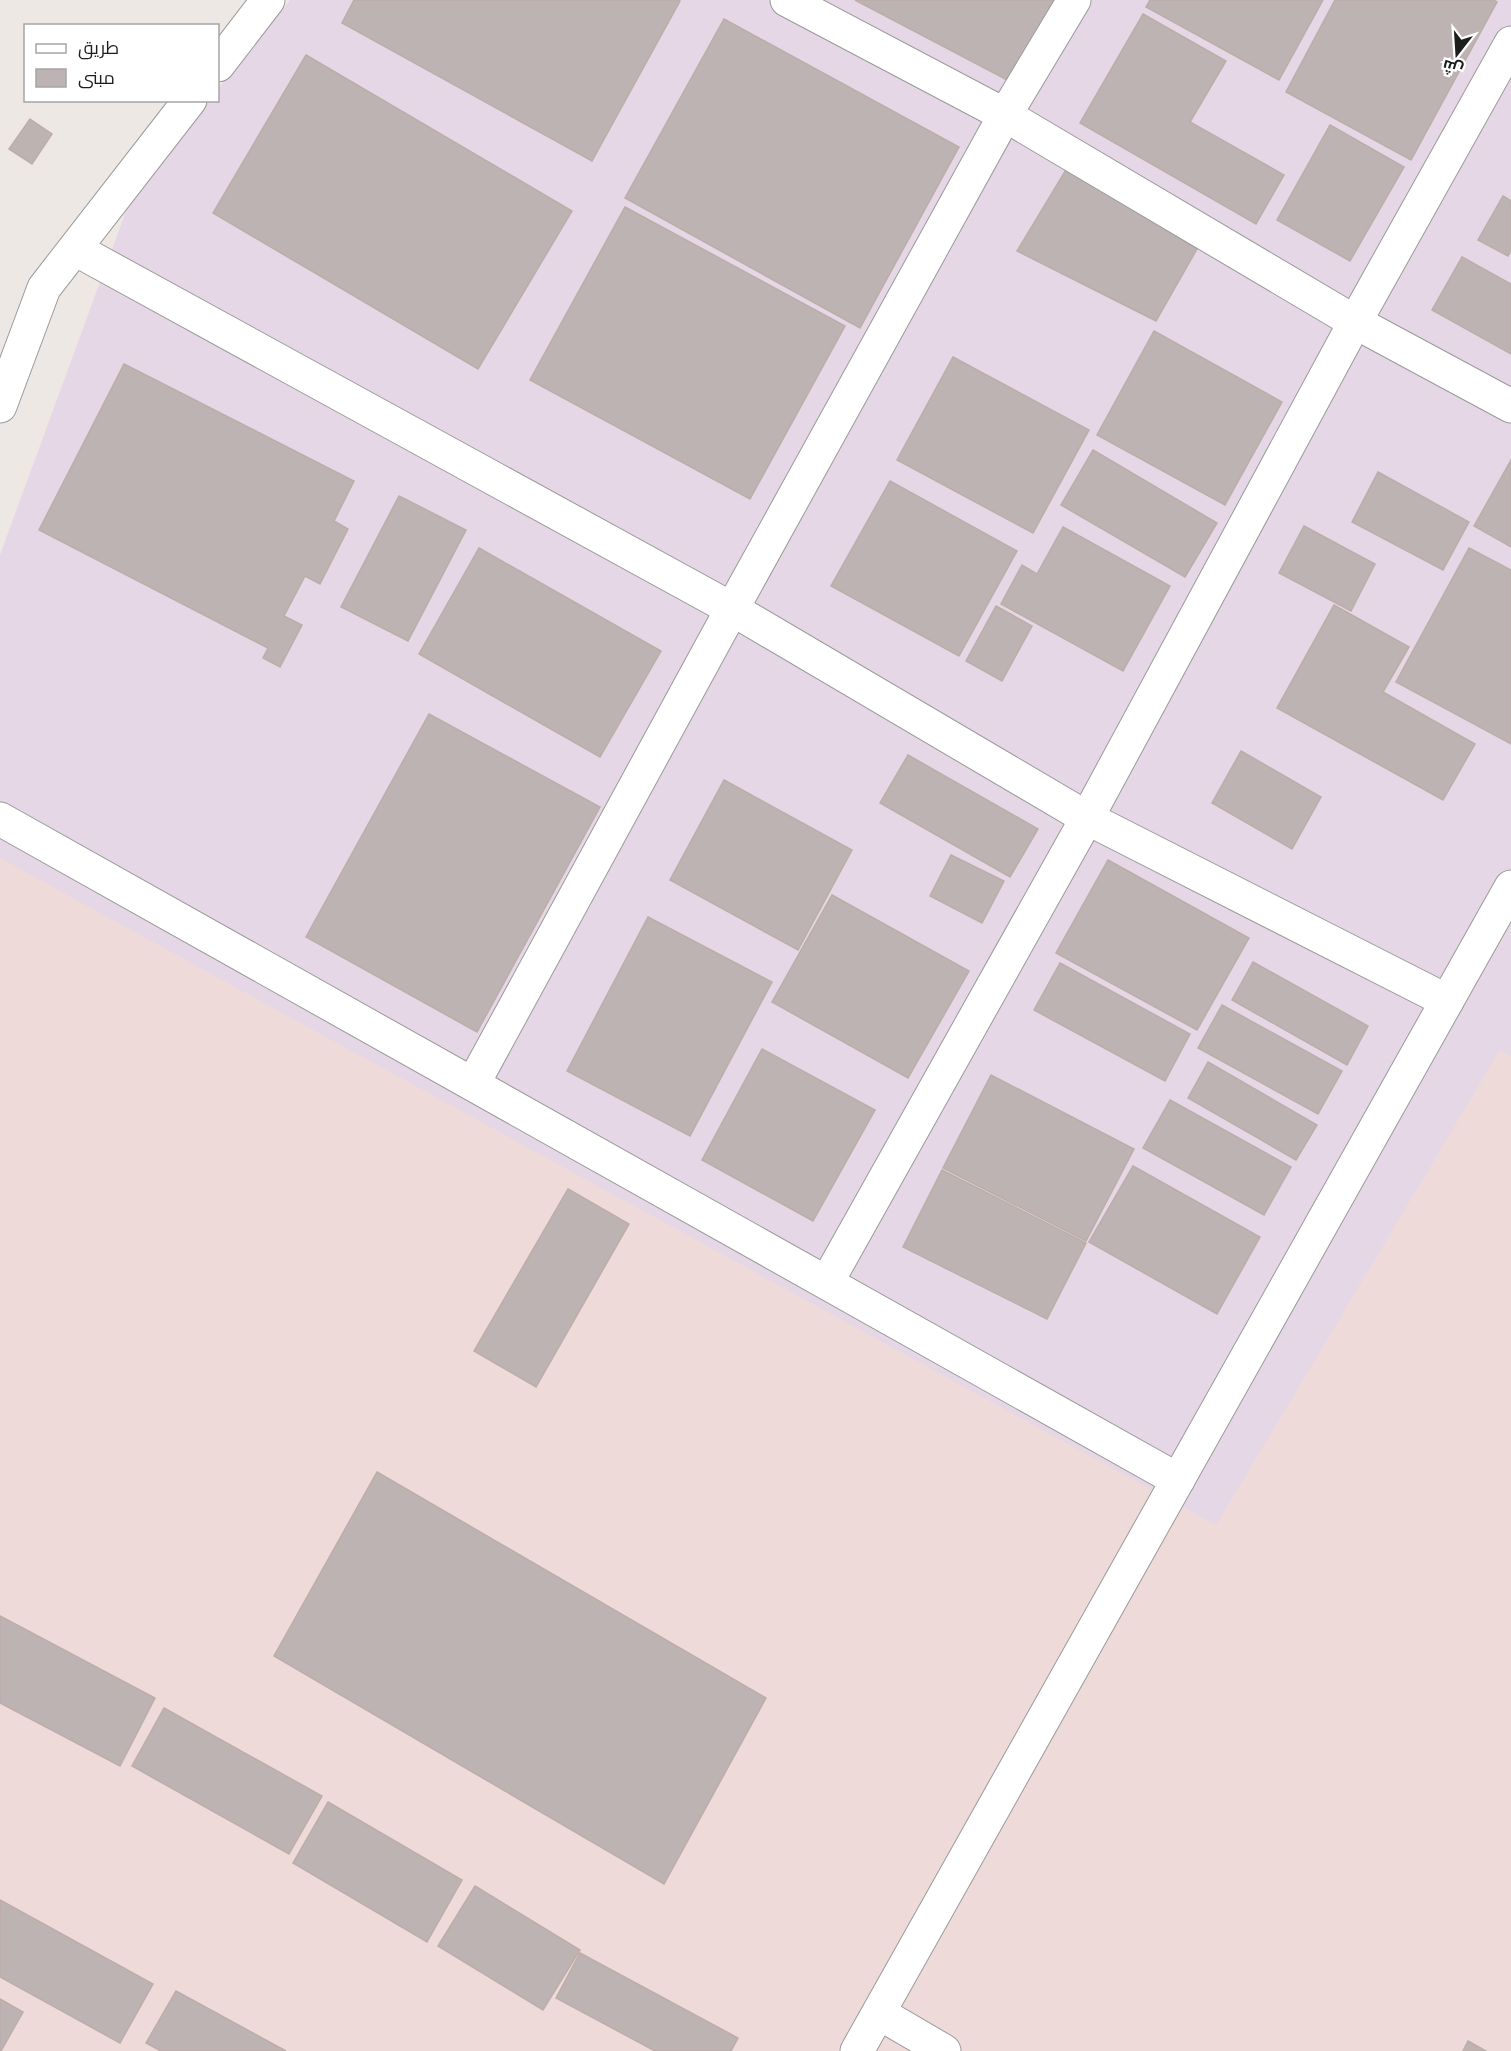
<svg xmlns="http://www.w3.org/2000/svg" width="1511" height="2051" font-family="'Archivo Narrow',Cairo,sans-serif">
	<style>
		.industrial { fill: #e5d7e5 }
		.military { fill: #eddad9 }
		.building { fill: #bdb3b2; stroke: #bdada9; stroke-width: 1.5 }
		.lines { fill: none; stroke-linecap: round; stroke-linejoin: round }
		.street-casing { stroke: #9a9a9a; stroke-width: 35 }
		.street { stroke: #fff; stroke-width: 33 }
	</style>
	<rect width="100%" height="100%" fill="#ede8e4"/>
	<path class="industrial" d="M290 0H1511V2051H0V555L133 192 208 101 218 100V89Z"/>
	<path class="military" d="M0 858 1216 1525 1500 1050 1511 1056V2051H0Z"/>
	<g class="building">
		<path d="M354 0H678L680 1 592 161 342 23Z"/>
		<path d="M855 0H1057L1011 82Z"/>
		<path d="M1150 0H1323L1279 80 1146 7Z"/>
		<path d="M1335 0H1494L1497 2 1411 160 1286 92Z"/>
		<path d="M1143 14 1226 61 1190 122 1284 175 1256 224 1080 123Z"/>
		<path d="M724 19 959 147 860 328 625 198Z"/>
		<path d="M306 55 572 211 478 369 213 213Z"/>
		<path d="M30 119 52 134 32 164 9 149Z"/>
		<path d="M1330 125 1404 167 1350 261 1277 220Z"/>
		<path d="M1067 168 1197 249 1156 321 1017 251Z"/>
		<path d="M1503 196 1511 201V250L1508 256 1478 240Z"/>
		<path d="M625 207 845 326 750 499 530 380Z"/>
		<path d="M1462 257 1511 284V354L1432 310Z"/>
		<path d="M1154 331 1282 402 1225 505 1097 435Z"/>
		<path d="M953 357 1089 430 1033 533 897 460Z"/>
		<path d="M124 364 354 481 334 521 348 529 320 584 305 576 284 616 302 625 280 667 263 658 268 648 39 530Z"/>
		<path d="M1093 450 1217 523 1185 577 1061 505Z"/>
		<path d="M1511 460V547L1474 526Z"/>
		<path d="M1378 472 1469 522 1443 570 1352 522Z"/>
		<path d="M890 481 1017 551 959 656 831 586Z"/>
		<path d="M399 496 466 530 408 641 341 607Z"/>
		<path d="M1304 526 1375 564 1351 611 1279 573Z"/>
		<path d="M1063 527 1170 586 1123 671 1001 604 1022 565 1037 574Z"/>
		<path d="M479 548 661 651 600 757 419 654Z"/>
		<path d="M1469 548 1511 570V744L1396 682Z"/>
		<path d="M1334 605 1409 647 1383 692 1475 744 1443 800 1277 708Z"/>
		<path d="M996 606 1032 626 1002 681 966 661Z"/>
		<path d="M429 714 600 807 477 1032 306 937Z"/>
		<path d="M1241 751 1321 797 1292 849 1212 803Z"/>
		<path d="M908 755 1038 829 1010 877 880 803Z"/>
		<path d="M724 780 852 850 798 950 670 880Z"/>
		<path d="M951 855 1004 881 982 923 930 896Z"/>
		<path d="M1108 860 1249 938 1197 1030 1056 953Z"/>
		<path d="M832 895 969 971 908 1078 772 1002Z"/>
		<path d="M648 917 772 982 690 1136 567 1071Z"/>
		<path d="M1253 962 1368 1026 1347 1065 1232 1000Z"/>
		<path d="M1060 963 1190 1034 1165 1081 1034 1010Z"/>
		<path d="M1222 1005 1342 1071 1318 1114 1198 1048Z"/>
		<path d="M762 1049 875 1110 813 1221 702 1160Z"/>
		<path d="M1208 1062 1317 1125 1296 1160 1188 1098Z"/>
		<path d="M991 1075 1134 1149 1086 1241 943 1168Z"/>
		<path d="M1170 1100 1291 1167 1264 1215 1143 1148Z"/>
		<path d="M1133 1166 1260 1237 1217 1314 1089 1242Z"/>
		<path d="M942 1170 1086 1243 1047 1319 903 1247Z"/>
		<path d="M568 1189 629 1224 536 1387 474 1351Z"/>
		<path d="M377 1472 766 1698 664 1884 274 1656Z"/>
		<path d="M0 1616 155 1698 120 1766 0 1703Z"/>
		<path d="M164 1708 322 1796 289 1854 132 1766Z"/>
		<path d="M328 1802 462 1880 427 1942 293 1863Z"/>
		<path d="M475 1886 580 1950 543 2010 438 1946Z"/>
		<path d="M0 1900 153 1984 120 2043 0 1977Z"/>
		<path d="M580 1953 738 2038 731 2051H655L556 1998Z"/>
		<path d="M176 1991 286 2051H161L146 2043Z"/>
		<path d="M0 1999 23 2012 1 2051H0Z"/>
		<path d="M1468 2041 1486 2051H1463Z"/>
	</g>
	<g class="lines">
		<g class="street-casing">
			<g id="street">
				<path d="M787 0 1005 115 1355 322 1511 406"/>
				<path d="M218 65 268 0"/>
				<path d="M75 249 732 609 1087 818 1447 1001"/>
				<path d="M0 406 44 288 190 100"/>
				<path d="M0 819 1178 1480"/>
				<path d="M473 1084 732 609 1005 115 1074 0"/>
				<path d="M827 1282 1087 818 1355 322 1511 43"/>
				<path d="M879 2013 944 2051"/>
				<path d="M857 2051 1511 887"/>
			</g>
		</g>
		<use href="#street" class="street"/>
	</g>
	<rect x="24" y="24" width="195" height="78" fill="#ffffff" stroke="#a5a5a5" stroke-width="1.5"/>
	<rect x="36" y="44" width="30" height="9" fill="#ffffff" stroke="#a5a5a5" stroke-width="1.5"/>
	<text x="78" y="54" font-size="18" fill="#1d1d1d">طريق</text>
	<rect x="36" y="69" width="30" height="18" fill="#bdb3b2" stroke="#a5a5a5" stroke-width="1.5"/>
	<text x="78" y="84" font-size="18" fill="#1d1d1d">مبنى</text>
	<g transform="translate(1457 54) rotate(197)" stroke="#ffffff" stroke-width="4.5" paint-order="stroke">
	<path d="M0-4.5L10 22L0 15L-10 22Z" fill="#1d1d1d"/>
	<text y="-9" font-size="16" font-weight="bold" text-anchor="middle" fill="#1d1d1d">ش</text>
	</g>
</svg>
